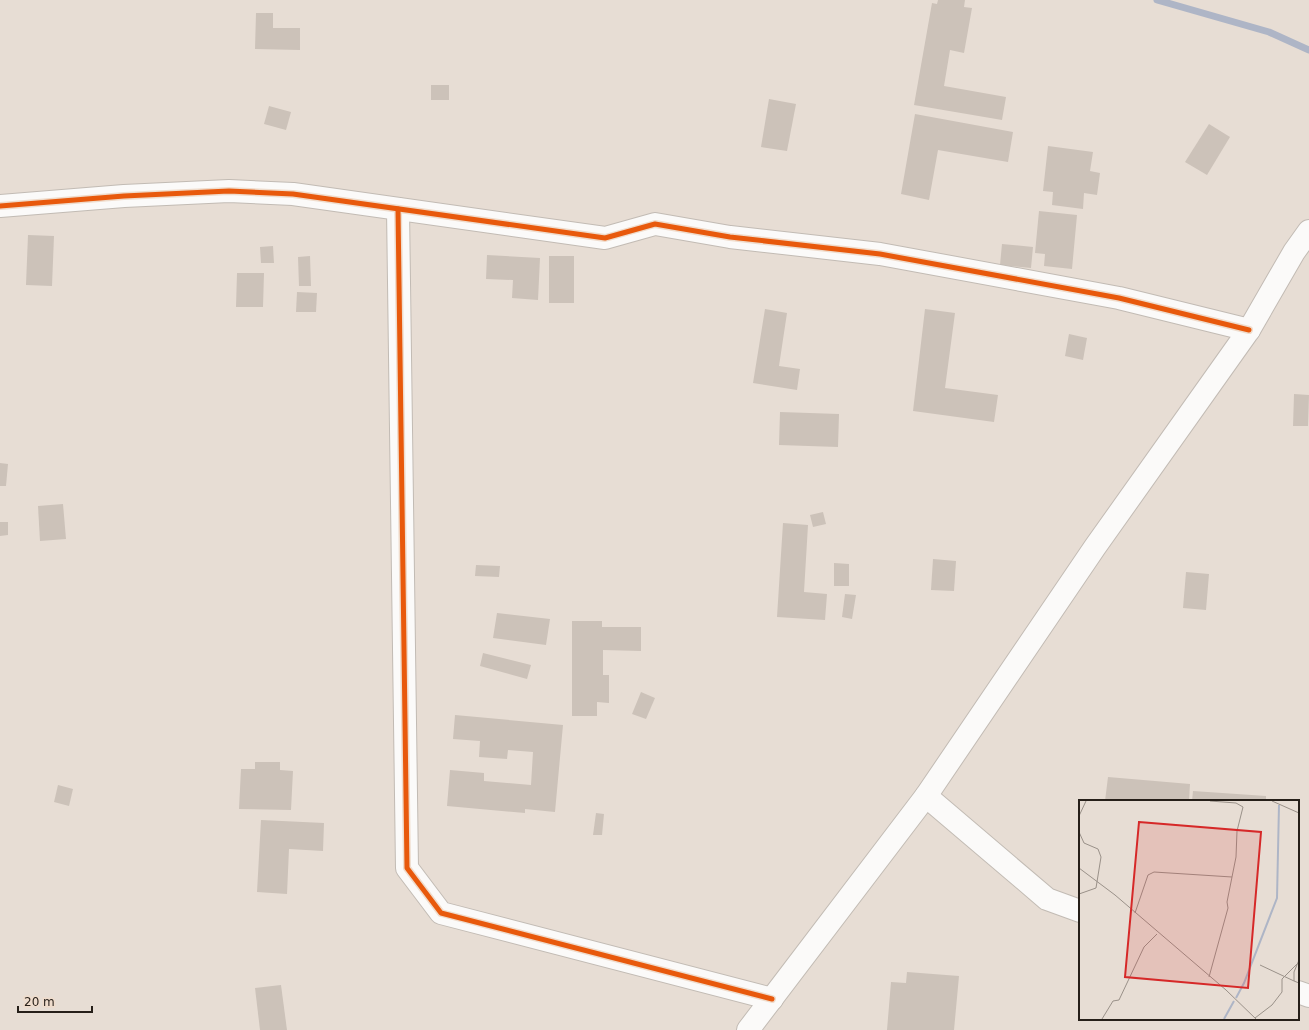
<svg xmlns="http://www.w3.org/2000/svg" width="1309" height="1030" font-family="'DejaVu Sans',sans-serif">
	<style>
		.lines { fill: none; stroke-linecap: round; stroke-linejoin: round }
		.stream { stroke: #aeb5c6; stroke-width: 7 }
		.building { fill: #ccc2b9 }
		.street-casing { stroke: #c2bbb4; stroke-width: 24 }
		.street { stroke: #fbfaf9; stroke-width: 22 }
		.cycleway-casing { stroke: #efdccc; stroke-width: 8 }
		.cycleway { stroke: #e8590c; stroke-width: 5 }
		.inset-river { fill: none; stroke: #aeb5c6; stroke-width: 2 }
		.inset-road { fill: none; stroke: #9a9189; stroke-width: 1 }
		.view { fill: #d62828; fill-opacity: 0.15; stroke: #d62828; stroke-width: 2 }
		.inset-edge { fill: none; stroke: #261f19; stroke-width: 2 }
	</style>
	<rect width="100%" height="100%" fill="#e7ddd4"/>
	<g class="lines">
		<path class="stream" d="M1157 0 1269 32 1309 50"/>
	</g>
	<g class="building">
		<path d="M938 0H965L964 7 972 8 964 53 950 50 944 86 1006 97 1002 120 914 105 932 3 937 4Z"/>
		<path d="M256 13H273V28H300V50L255 49Z"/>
		<rect x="431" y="85" width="18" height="15"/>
		<path d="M769 99 796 104 787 151 761 147Z"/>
		<path d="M269 106 291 112 286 130 264 124Z"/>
		<path d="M915 114 1013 132 1008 162 938 150 929 200 901 194Z"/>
		<path d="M1209 124 1230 137 1207 175 1185 162Z"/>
		<path d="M1048 146 1093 152 1090 171 1100 173 1097 195 1084 193 1083 209 1052 205 1053 192 1043 191Z"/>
		<path d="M1039 211 1077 215 1072 269 1044 266 1045 254 1035 253Z"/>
		<path d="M28 235 54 236 52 286 26 285Z"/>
		<path d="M1002 244 1033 247 1031 268 1000 265Z"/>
		<path d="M273 246 274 263H261L260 247Z"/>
		<path d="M487 255 540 258 538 300 512 298 513 280 486 279Z"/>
		<path d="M310 256 311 286H299L298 257Z"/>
		<rect x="549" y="256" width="25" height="47"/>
		<path d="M237 273H264L263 307H236Z"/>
		<path d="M297 292 317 293 316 312H296Z"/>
		<path d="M765 309 787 313 779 366 800 369 797 390 753 383Z"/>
		<path d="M925 309 955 313 945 388 998 395 994 422 913 411Z"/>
		<path d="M1069 334 1087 338 1083 360 1065 356Z"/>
		<path d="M1294 394 1309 395 1308 426H1293Z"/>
		<path d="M780 412 839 414 838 447 779 445Z"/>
		<path d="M0 463 8 464 6 486H0Z"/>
		<path d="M63 504 66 539 40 541 38 506Z"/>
		<path d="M823 512 826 524 813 527 810 515Z"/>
		<path d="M0 522H8V535L0 536Z"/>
		<path d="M783 523 808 525 804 592 827 594 825 620 777 617Z"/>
		<path d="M933 559 956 561 954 591 931 590Z"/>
		<path d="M834 563 849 564V586H834Z"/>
		<path d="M476 565 500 566 499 577 475 576Z"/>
		<path d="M1186 572 1209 574 1206 610 1183 608Z"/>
		<path d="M845 594 856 595 852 619 842 617Z"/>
		<path d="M497 613 550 619 546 645 493 638Z"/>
		<path d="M572 621H602V627H641V651L603 650V675H609V703L597 702V716H572Z"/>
		<path d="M483 653 531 665 527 679 480 666Z"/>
		<path d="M641 692 655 698 646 719 632 714Z"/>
		<path d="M455 715 563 725 555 812 525 809V813L447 806 450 770 484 773V781L531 785 533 752 508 750 507 759 479 757 480 741 453 739Z"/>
		<path d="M255 762H280V770L293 771 291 810 239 809 241 769H255Z"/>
		<path d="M1108 777 1190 784 1189 801H1105Z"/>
		<path d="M58 785 73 789 69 806 54 802Z"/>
		<path d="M1193 791 1266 796V801H1192Z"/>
		<path d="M596 813 604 814 602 835H593Z"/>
		<path d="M261 820 324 823 323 851 289 849 287 894 257 892Z"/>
		<path d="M907 972 959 976 954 1030H887L891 982 906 983Z"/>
		<path d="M281 985 287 1030H260L255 988Z"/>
	</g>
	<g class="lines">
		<g class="street-casing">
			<g id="street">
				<path d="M0 206 124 196 229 191 293 194 605 238 655 224 730 237 880 254 1119 298 1249 330"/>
				<path d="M398 209 407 868 441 913 772 999"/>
				<path d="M926 796 1047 899 1080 911"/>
				<path d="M1298 992 1309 996"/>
				<path d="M748 1030 926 796 1095 547 1249 330 1294 252 1309 231"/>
			</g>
		</g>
		<use href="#street" class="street"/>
		<g class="cycleway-casing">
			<g id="cycleway">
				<path d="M0 206 124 196 229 191 293 194 605 238 655 224 730 237 880 254 1119 298 1249 330"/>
				<path d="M398 209 407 868 441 913 772 999"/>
			</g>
		</g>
		<use href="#cycleway" class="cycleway"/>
	</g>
	<g transform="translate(1079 800)">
		<rect width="220" height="220" fill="#e7ddd4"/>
		<path class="inset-river" d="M157 198 165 183 198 98 200 5M145 219 155 201"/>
		<path class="inset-road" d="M193 1 220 13M0 16 7 1M0 32 5 43 19 49 22 57 17 88 0 94M0 68 36 95 147 190 177 219M56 113 69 75 75 72 153 77M220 160 215 172V181L220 183M181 165 215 181M130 177 149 108 148 102 157 57 158 31 164 7 157 3 131 1M176 218 193 205 203 192V179L219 163M23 219 34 201 40 200 65 147 78 134"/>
		<path class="view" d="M60 22 182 32 169 188 46 177Z"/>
		<rect width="220" height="220" class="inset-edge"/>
	</g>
	<path d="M18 1006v6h74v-6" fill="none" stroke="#261f19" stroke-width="2"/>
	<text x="24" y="1006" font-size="12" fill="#261f19" stroke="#efdccc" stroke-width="3" paint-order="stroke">20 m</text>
</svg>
